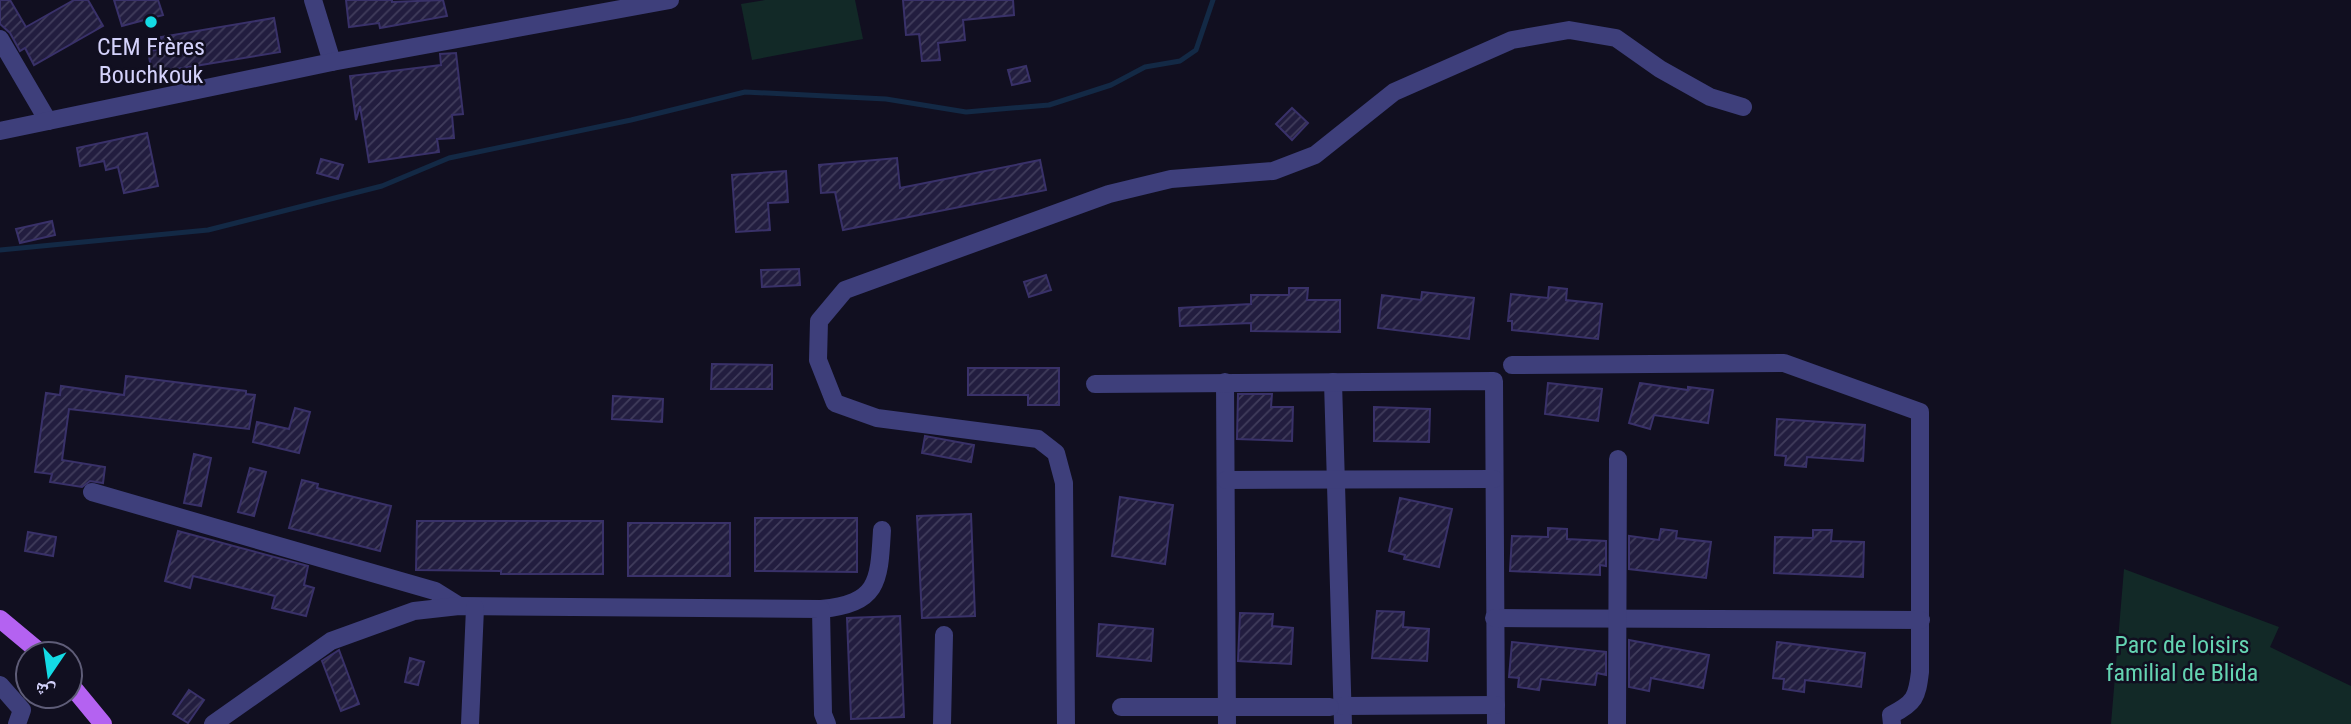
<svg xmlns="http://www.w3.org/2000/svg" width="2351" height="724" font-family="'Roboto Condensed','Noto Naskh Arabic',sans-serif">
	<style>
		.park { fill: #122927 }
		.lines { fill: none; stroke-linecap: round; stroke-linejoin: round }
		.stream { stroke: #132945; stroke-width: 5 }
		.building { fill: url(#building-hatch); stroke: #393169; stroke-width: 2 }
		.minor { stroke: #3e3f7b; stroke-width: 18 }
		.major { stroke: #b462f1; stroke-width: 18 }
		.poi-dot { fill: #14dbe5; stroke: #110f20; stroke-width: 2.5 }
		.labels { text-anchor: middle; stroke-width: 5; stroke-linejoin: round; paint-order: stroke }
		.poi-label { font-size: 24px; fill: #d4d2fb; stroke: #110f20 }
		.park-label { font-size: 24px; fill: #64d4b2; stroke: #110f20 }
	</style>
	<defs>
		<pattern id="building-hatch" width="6" height="6" patternUnits="userSpaceOnUse" patternTransform="scale(1.75)"><rect width="6" height="6" fill="#221d3f"/><path d="M-1 1l2-2M0 6l6-6M5 7l2-2" fill="none" stroke="#413d5c"/></pattern>
	</defs>
	<rect width="100%" height="100%" fill="#110f20"/>
	<g class="park">
		<path d="M765 0H855L863 39 752 60 741 4Z"/>
		<path d="M2124 569 2279 627 2270 647 2351 686V724H2111Z"/>
	</g>
	<g class="lines">
		<path class="stream" d="M0 250 208 230 382 186 449 158 631 120 745 92 886 99 966 112 1049 105 1111 85 1145 67 1180 61 1196 50 1213 0"/>
	</g>
	<g class="building">
		<path d="M0 0H10L26 27 74 0H88L103 26 34 65 25 48 20 51 10 33 0 24Z"/>
		<path d="M114 0H158L163 15 122 26Z"/>
		<path d="M346 0H392V2L443 0 447 16 380 28 379 23 349 27Z"/>
		<path d="M903 0H1013L1014 15 963 20 965 40 938 43 940 60 922 61 919 34 906 35Z"/>
		<path d="M274 18 280 52 152 73 148 51 163 49 161 37Z"/>
		<path d="M456 53 463 114 452 115 454 138 437 139 439 152 369 162 360 106 356 120 350 76 441 65 440 54Z"/>
		<path d="M1026 66 1030 81 1012 85 1008 70Z"/>
		<path d="M1292 108 1308 123 1292 140 1276 124Z"/>
		<path d="M147 133 158 186 124 193 118 167 106 170 104 161 80 166 77 148Z"/>
		<path d="M897 158 900 188 1040 160 1046 190 843 230 835 192 821 193 819 165Z"/>
		<path d="M321 159 343 165 338 179 317 173Z"/>
		<path d="M786 171 788 202 768 203 770 230 736 232 732 175Z"/>
		<path d="M52 221 55 235 20 243 16 229Z"/>
		<path d="M799 269 800 285 762 287 761 270Z"/>
		<path d="M1046 275 1051 290 1029 297 1024 282Z"/>
		<path d="M1549 287 1567 289 1566 300 1602 304 1598 339 1512 330V321H1508L1511 294 1548 298Z"/>
		<path d="M1289 288H1308L1307 300H1340V332L1251 331V323L1180 326 1179 308 1251 304V295H1289Z"/>
		<path d="M1422 292 1474 298 1469 339 1378 328 1382 295 1421 300Z"/>
		<path d="M712 364 772 365V389H711Z"/>
		<path d="M968 368H1059V405H1028V395H968Z"/>
		<path d="M126 376 246 391V394L255 395 249 429 69 409 62 460 105 467 103 483 90 481 82 487 50 482 52 474 35 472 46 393 60 395 61 386 124 395Z"/>
		<path d="M1548 383 1602 389 1598 421 1545 414Z"/>
		<path d="M1640 383 1688 390V387L1713 390 1708 423 1654 415 1650 429 1629 423Z"/>
		<path d="M1238 394H1272L1271 407H1293L1292 441 1237 439Z"/>
		<path d="M613 396 663 399 662 422 612 419Z"/>
		<path d="M1374 407 1430 409 1429 442 1374 441Z"/>
		<path d="M295 408 310 412 299 453 253 442 257 422 289 429Z"/>
		<path d="M1777 419 1865 425 1863 461 1807 457 1806 467 1785 465 1786 456 1775 455Z"/>
		<path d="M925 436 974 445 971 462 922 453Z"/>
		<path d="M194 454 211 458 201 506 184 503Z"/>
		<path d="M250 468 266 472 254 516 238 512Z"/>
		<path d="M302 480 318 484 317 488 391 506 380 551 289 528Z"/>
		<path d="M1120 497 1173 505 1165 564 1112 556Z"/>
		<path d="M1400 498 1452 509 1439 567 1404 559 1405 555 1389 551Z"/>
		<path d="M971 514 975 616 922 618 917 516Z"/>
		<path d="M755 518H857V572L755 571Z"/>
		<path d="M417 521H603V574H501V571L416 570Z"/>
		<rect x="628" y="523" width="102" height="53"/>
		<path d="M1548 528 1567 529V539L1606 541V566L1600 565V575L1510 571 1512 536 1548 537Z"/>
		<path d="M1661 529 1677 531 1676 538 1711 542 1706 578 1629 569V536L1659 540Z"/>
		<path d="M1813 530H1832L1831 541 1864 542 1863 577 1774 573 1775 537 1813 538Z"/>
		<path d="M178 531 308 566 304 585 314 588 306 616 272 608 275 596 193 576 190 588 165 581Z"/>
		<path d="M28 532 56 537 53 556 25 551Z"/>
		<path d="M1377 611 1404 612 1403 627 1429 629 1427 661 1372 658Z"/>
		<path d="M1240 613 1273 614 1272 626 1293 628 1291 664 1238 661Z"/>
		<path d="M900 616 904 717 851 719 847 618Z"/>
		<path d="M1099 624 1153 629 1151 661 1097 656Z"/>
		<path d="M1629 640 1709 655 1703 688 1651 678 1649 691 1629 687Z"/>
		<path d="M1512 642 1606 652V675L1597 673 1595 685 1541 679 1539 690 1518 687 1519 678 1509 677Z"/>
		<path d="M1777 642 1865 653 1861 687 1805 680 1804 692 1783 689 1784 679 1773 678Z"/>
		<path d="M339 650 359 704 341 711 322 661Z"/>
		<path d="M410 658 424 662 418 685 405 682Z"/>
		<path d="M189 690 204 700 188 723 173 714Z"/>
	</g>
	<g class="lines">
		<g class="minor">
			<path d="M313 0 332 62"/>
			<path d="M0 39 48 121"/>
			<path d="M0 131 332 62 670 0"/>
			<path d="M1512 365 1784 363 1920 412V672C1917 697 1915 703 1891 715L1892 724"/>
			<path d="M1225 382 1227 724"/>
			<path d="M1333 382 1343 724"/>
			<path d="M1095 384 1494 381 1496 724"/>
			<path d="M1226 480 1494 479"/>
			<path d="M92 492 435 591 459 606"/>
			<path d="M821 609C879 603 879 582 882 530"/>
			<path d="M1494 618 1921 620"/>
			<path d="M0 685 22 710 17 724"/>
			<path d="M1343 706 1496 705"/>
			<path d="M1121 707H1330"/>
			<path d="M213 724 331 641 414 611 459 606 821 609 823 714 827 724"/>
			<path d="M470 724 475 608"/>
			<path d="M942 724 944 635"/>
			<path d="M1066 724 1064 483 1056 453 1038 439 877 418 835 403 818 360 819 321 845 290 1109 194 1171 179 1273 171 1315 155 1394 92 1512 40 1569 30 1616 38 1660 69 1710 97 1743 107"/>
			<path d="M1617 724 1618 459"/>
		</g>
		<g class="major">
			<path d="M0 619 42 654"/>
			<path d="M70 684 103 724"/>
		</g>
	</g>
	<circle class="poi-dot" cx="151" cy="22" r="7"/>
	<g class="labels">
		<g class="poi-label">
			<text x="151" y="55">CEM Frères<tspan x="151" dy="28">Bouchkouk</tspan></text>
		</g>
		<g class="park-label">
			<text x="2182" y="653">Parc de loisirs<tspan x="2182" dy="28">familial de Blida</tspan></text>
		</g>
	</g>
	<g transform="translate(49 675) rotate(193)"><circle r="33" fill="#110f20" stroke="#5f5d78" stroke-width="2"/>
	<path d="M0-5L12 26L0 18L-12 26Z" fill="#14dbe5"/>
	<text y="-10" font-size="19" font-weight="bold" text-anchor="middle" fill="#d4d2fb">ش</text>
	</g>
</svg>
